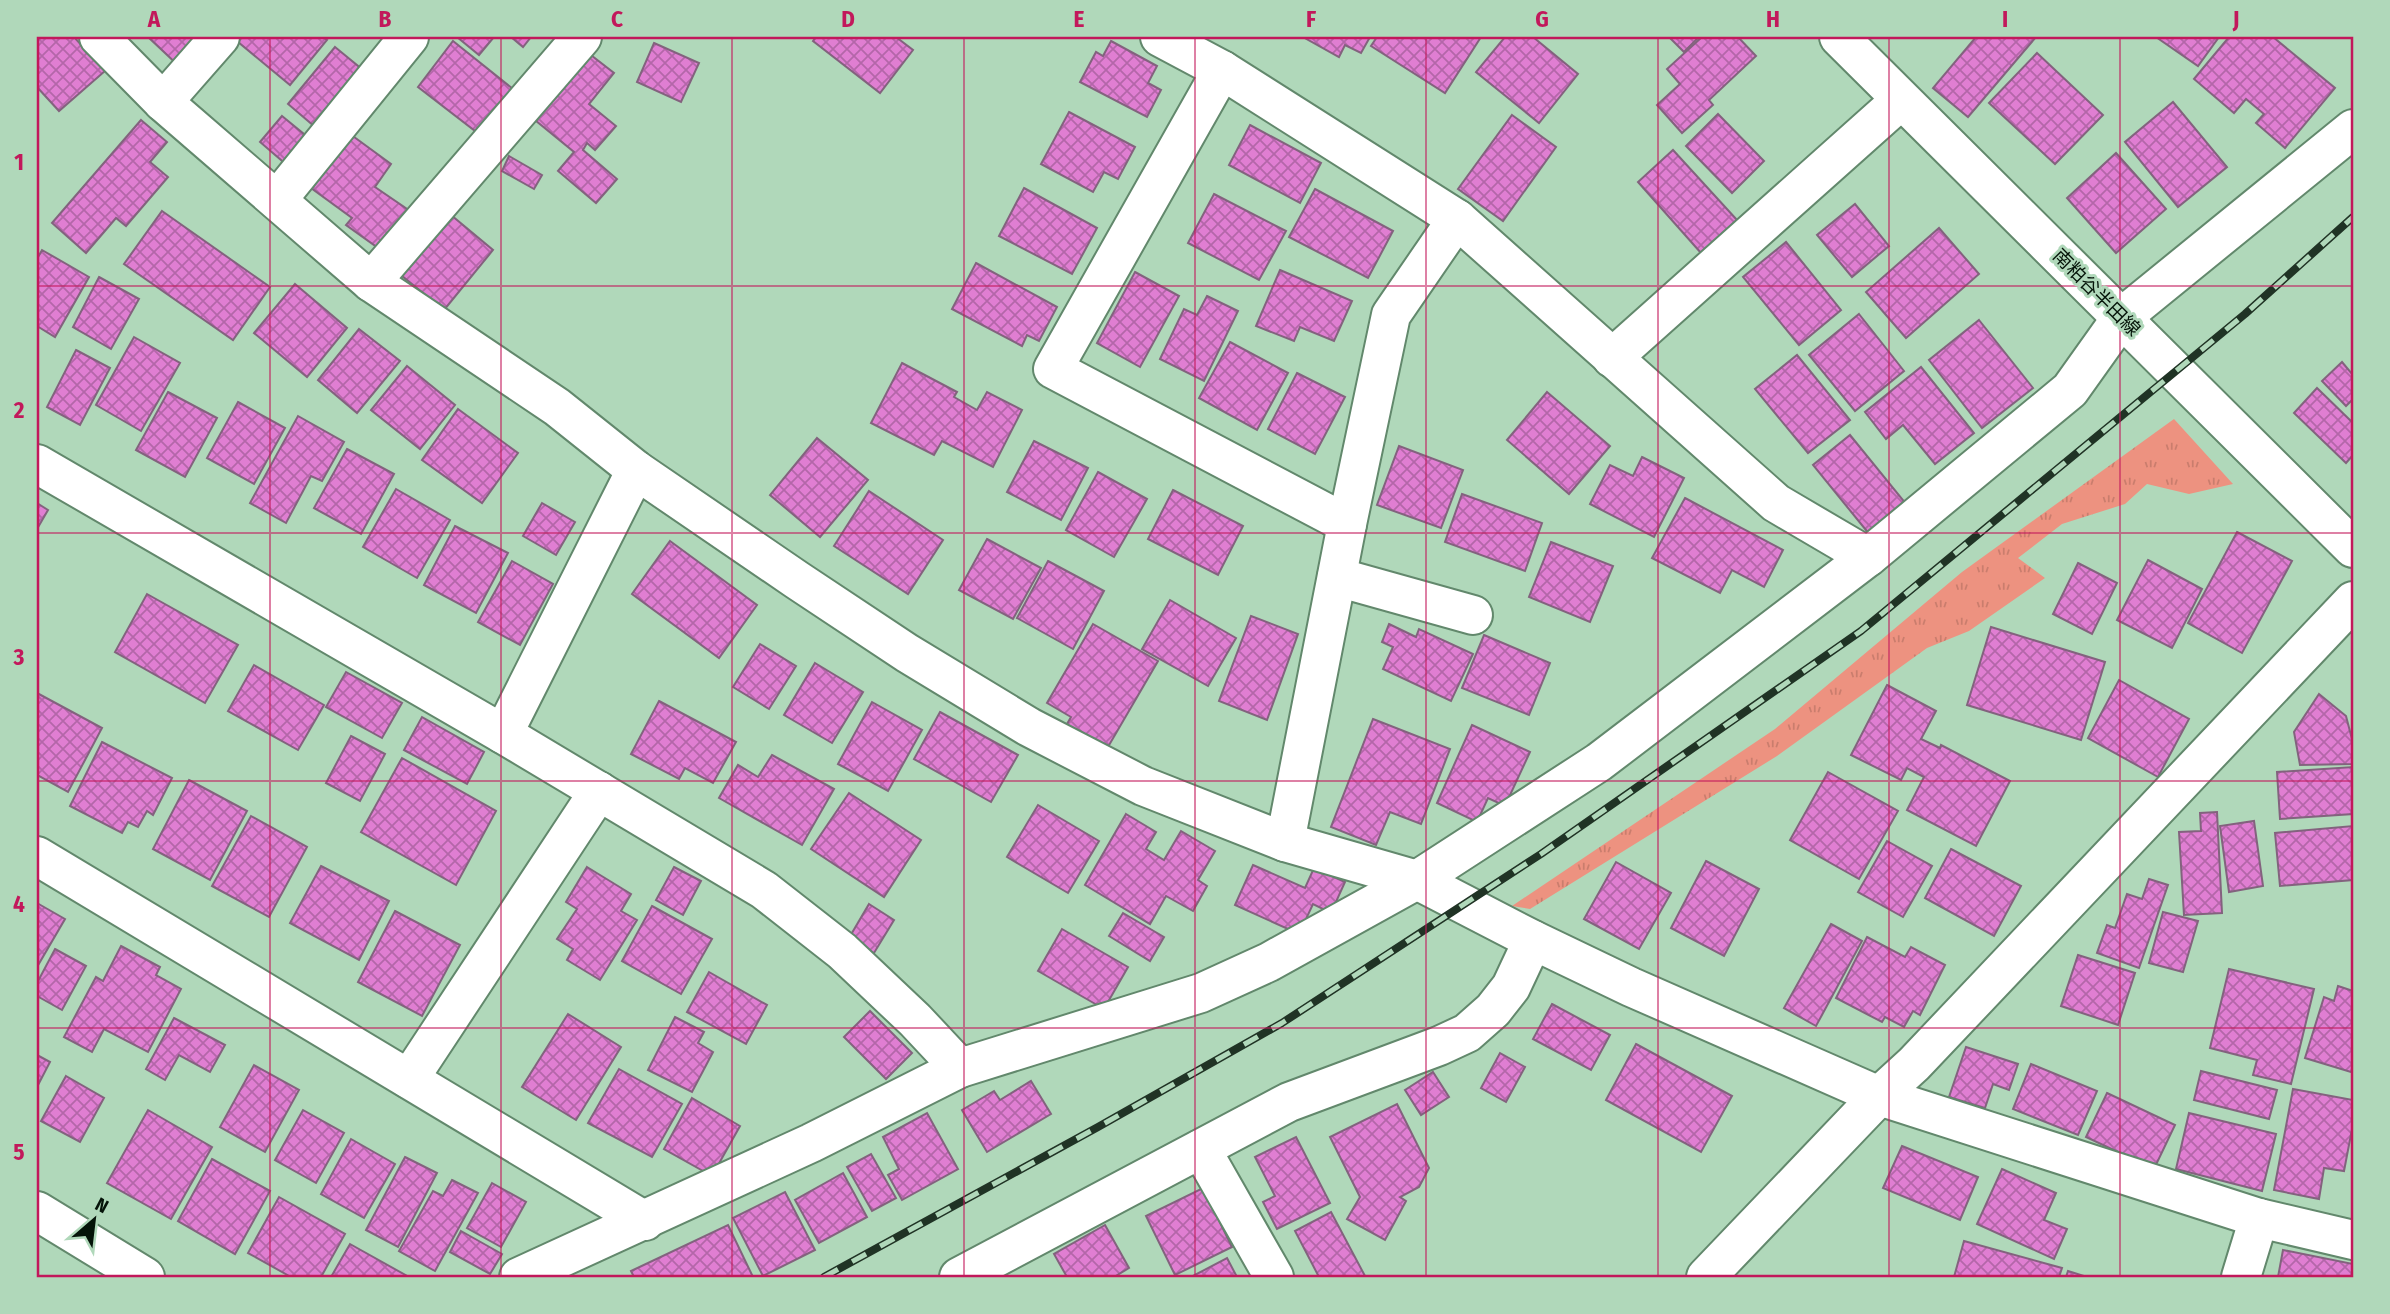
<svg xmlns="http://www.w3.org/2000/svg" width="2390" height="1314" font-family="'Fira Sans Condensed','Noto Sans JP',sans-serif">
	<style>
		.grass { fill: url(#grass-tufts) }
		.building { fill: url(#building-cross-hatch); stroke: #83627e; stroke-width: 2 }
		.lines { fill: none; stroke-linecap: round; stroke-linejoin: round }
		.street-casing { stroke: #62886c; stroke-width: 42 }
		.secondary-casing { stroke: #62886c; stroke-width: 42 }
		.street { stroke: #fff; stroke-width: 38 }
		.secondary { stroke: #fff; stroke-width: 38 }
		.rail-casing { stroke: #203325; stroke-width: 8 }
		.rail { stroke: #b0d8ba; stroke-width: 5; stroke-dasharray: 16; stroke-linecap: butt }
		.grid { fill: none; stroke: #c2185b; stroke-width: 2; stroke-opacity: 0.55 }
		.labels { text-anchor: middle; stroke-width: 6; stroke-linejoin: round; paint-order: stroke }
		.street-label { font-size: 19px; fill: #051409; stroke: #b0d8ba }
		.neatline { fill: none; stroke: #c2185b; stroke-width: 2.5 }
		.grid-label { font-size: 23px; text-anchor: middle; font-weight: bold; fill: #c2185b }
	</style>
	<defs>
		<pattern id="grass-tufts" width="24" height="20" patternUnits="userSpaceOnUse" patternTransform="scale(1.75)"><rect width="24" height="20" fill="#ed9280"/><path d="M3 7l-1-3M5 7V3M7 7l1-3M15 17l-1-3M17 17v-4M19 17l1-3" fill="none" stroke="#ca7d6d"/></pattern>
		<pattern id="building-cross-hatch" width="8" height="8" patternUnits="userSpaceOnUse" patternTransform="scale(1.75)"><rect width="8" height="8" fill="#e07ed2"/><path d="M0 0l8 8M0 8l8-8" fill="none" stroke="#b466a9"/></pattern>
	</defs>
	<rect width="100%" height="100%" fill="#b0d8ba"/>
	<path class="grass" d="M2174 419 2233 484 2189 494 2147 484 2125 504 2062 524 2018 558 2045 578 1969 631 1927 648 1777 756 1530 909 1512 906 1775 729 1962 572Z"/>
	<g class="building">
		<path d="M37 37H74L105 71 59 111 37 87Z"/>
		<path d="M148 37H211L181 68Z"/>
		<path d="M232 37H323L327 40 290 85Z"/>
		<path d="M457 37H494L479 55Z"/>
		<path d="M511 37H531L523 47Z"/>
		<path d="M816 37H896L913 50 880 93 813 41Z"/>
		<path d="M1303 37H1370L1361 53 1345 45 1339 57Z"/>
		<path d="M1377 37H1481L1445 93 1371 46Z"/>
		<path d="M1505 37H1533L1578 74 1539 123 1476 72Z"/>
		<path d="M1669 37H1699L1684 52Z"/>
		<path d="M1702 37H1738L1756 56 1709 100 1713 105 1682 133 1657 105 1680 84 1667 69Z"/>
		<path d="M1976 37H2036L1968 117 1933 88Z"/>
		<path d="M2156 37H2219L2198 66Z"/>
		<path d="M2229 37H2273L2335 88 2285 148 2256 123 2264 114 2246 99 2234 113 2194 79Z"/>
		<path d="M453 41 513 89 479 134 418 87Z"/>
		<path d="M1111 41 1157 66 1148 83 1161 90 1147 117 1080 82 1096 52 1103 56Z"/>
		<path d="M654 43 699 63 681 102 637 82Z"/>
		<path d="M335 47 369 75 321 132 288 104Z"/>
		<path d="M587 52 614 73 589 104 616 126 595 150 587 143 583 150 617 179 596 203 558 171 574 152 525 112Z"/>
		<path d="M2037 53 2103 115 2055 164 1989 103Z"/>
		<path d="M2173 102 2227 167 2178 207 2125 142Z"/>
		<path d="M1069 112 1135 147 1118 179 1104 172 1093 192 1041 164Z"/>
		<path d="M1718 114 1764 161 1732 193 1686 146Z"/>
		<path d="M1512 115 1556 147 1503 221 1458 189Z"/>
		<path d="M282 116 310 139 288 166 260 142Z"/>
		<path d="M141 120 167 142 150 162 168 177 126 226 116 218 86 253 52 223Z"/>
		<path d="M1250 125 1321 163 1300 203 1229 165Z"/>
		<path d="M350 134 391 164 375 187 410 211 381 250 346 225 352 218 311 188Z"/>
		<path d="M1673 150 1737 220 1701 253 1638 182Z"/>
		<path d="M2116 153 2166 209 2116 253 2067 198Z"/>
		<path d="M509 156 542 175 534 189 502 171Z"/>
		<path d="M1024 188 1097 228 1072 274 999 236Z"/>
		<path d="M1315 189 1393 231 1368 278 1289 237Z"/>
		<path d="M1214 194 1286 231 1259 280 1188 243Z"/>
		<path d="M1855 204 1889 246 1852 277 1817 235Z"/>
		<path d="M445 210 493 250 444 310 396 271Z"/>
		<path d="M162 211 270 287 233 340 124 264Z"/>
		<path d="M1939 228 1979 274 1906 338 1866 292Z"/>
		<path d="M1786 242 1841 310 1799 345 1743 277Z"/>
		<path d="M42 250 89 277 55 337 37 326V259Z"/>
		<path d="M976 263 1057 307 1039 341 1027 335 1022 346 952 309Z"/>
		<path d="M1280 270 1352 301 1334 341 1300 327 1294 341 1256 326Z"/>
		<path d="M1135 272 1179 296 1140 367 1097 343Z"/>
		<path d="M99 277 139 299 111 349 73 327Z"/>
		<path d="M295 284 347 328 307 377 254 333Z"/>
		<path d="M1207 296 1238 311 1204 381 1160 359 1184 309 1197 315Z"/>
		<path d="M1859 314 1904 371 1855 411 1809 355Z"/>
		<path d="M1979 320 2033 388 1982 428 1929 360Z"/>
		<path d="M359 329 400 361 357 413 318 380Z"/>
		<path d="M134 337 180 363 141 431 96 405Z"/>
		<path d="M1230 342 1288 373 1257 430 1199 398Z"/>
		<path d="M76 350 110 368 80 425 47 407Z"/>
		<path d="M1797 355 1850 420 1808 453 1755 389Z"/>
		<path d="M2342 362 2353 375V399L2346 406 2322 381Z"/>
		<path d="M902 363 957 392 954 397 977 410 987 392 1022 410 993 467 942 441 934 455 871 423Z"/>
		<path d="M407 366 455 405 420 449 371 410Z"/>
		<path d="M1921 367 1974 433 1935 464 1903 425 1886 439 1865 412Z"/>
		<path d="M1297 373 1345 397 1315 454 1268 429Z"/>
		<path d="M2317 388 2353 423V455L2346 463 2294 413Z"/>
		<path d="M168 392 217 418 185 477 136 450Z"/>
		<path d="M1547 392 1610 446 1569 494 1507 440Z"/>
		<path d="M238 402 285 428 254 484 207 458Z"/>
		<path d="M458 409 518 453 482 503 422 460Z"/>
		<path d="M298 416 344 442 322 481 311 476 286 523 250 503Z"/>
		<path d="M1850 435 1907 505 1870 535 1813 465Z"/>
		<path d="M817 438 868 480 820 537 770 495Z"/>
		<path d="M1034 441 1088 468 1061 520 1007 492Z"/>
		<path d="M1399 446 1463 470 1441 528 1377 505Z"/>
		<path d="M347 449 394 474 361 534 314 508Z"/>
		<path d="M1642 457 1684 478 1654 537 1590 504 1610 465 1633 476Z"/>
		<path d="M1098 472 1147 499 1114 557 1066 530Z"/>
		<path d="M396 489 450 520 417 578 363 547Z"/>
		<path d="M1173 490 1243 526 1218 575 1148 539Z"/>
		<path d="M869 491 943 540 908 594 834 546Z"/>
		<path d="M1462 494 1542 523 1525 571 1445 542Z"/>
		<path d="M1685 498 1783 550 1764 587 1732 570 1720 593 1652 558Z"/>
		<path d="M37 503 48 510 37 529Z"/>
		<path d="M542 503 575 522 556 555 523 536Z"/>
		<path d="M455 526 508 553 476 613 424 585Z"/>
		<path d="M2237 532 2292 561 2242 653 2188 623Z"/>
		<path d="M987 539 1041 568 1013 619 959 590Z"/>
		<path d="M670 541 757 605 719 658 632 594Z"/>
		<path d="M1551 542 1613 566 1590 622 1529 597Z"/>
		<path d="M2148 560 2202 589 2172 648 2117 620Z"/>
		<path d="M512 561 553 584 520 645 478 622Z"/>
		<path d="M1048 561 1104 591 1073 649 1017 618Z"/>
		<path d="M2078 563 2117 583 2092 634 2053 614Z"/>
		<path d="M147 594 238 645 205 703 115 652Z"/>
		<path d="M1170 600 1236 638 1208 686 1142 649Z"/>
		<path d="M1251 616 1298 634 1267 720 1219 701Z"/>
		<path d="M1093 624 1158 661 1101 759 1060 736 1071 717 1047 703Z"/>
		<path d="M1389 624 1416 637 1419 629 1473 654 1451 701 1383 669 1393 647 1382 642Z"/>
		<path d="M1991 627 2105 662 2081 740 1967 705Z"/>
		<path d="M1484 635 1550 663 1529 715 1462 688Z"/>
		<path d="M760 644 796 666 769 709 733 687Z"/>
		<path d="M815 663 863 692 832 743 784 715Z"/>
		<path d="M254 665 324 705 298 750 228 711Z"/>
		<path d="M346 672 402 703 382 738 326 707Z"/>
		<path d="M2119 680 2189 719 2158 777 2088 738Z"/>
		<path d="M1887 685 1936 711 1921 739 1940 748 1941 745 2010 781 1976 846 1907 810 1924 777 1907 768 1901 780 1851 755Z"/>
		<path d="M37 693 102 728 68 792 37 775Z"/>
		<path d="M2319 694 2346 716 2353 743V764L2300 765 2294 732Z"/>
		<path d="M659 701 736 742 713 783 685 768 679 779 631 754Z"/>
		<path d="M872 702 922 730 888 791 838 764Z"/>
		<path d="M940 712 1018 755 991 802 914 759Z"/>
		<path d="M422 717 484 752 467 784 404 750Z"/>
		<path d="M1373 719 1450 749 1421 824 1390 812 1376 845 1331 827Z"/>
		<path d="M1472 725 1530 752 1505 806 1488 798 1477 822 1437 803Z"/>
		<path d="M351 736 385 754 360 801 326 783Z"/>
		<path d="M102 742 172 778 153 815 147 811 138 827 128 822 122 833 70 806Z"/>
		<path d="M772 755 834 789 802 845 719 798 738 765 758 777Z"/>
		<path d="M402 758 496 811 456 885 361 832Z"/>
		<path d="M2353 767V814L2280 819 2277 772Z"/>
		<path d="M1828 772 1898 811 1859 879 1790 840Z"/>
		<path d="M189 780 247 811 210 880 153 849Z"/>
		<path d="M849 793 921 840 884 897 811 849Z"/>
		<path d="M1038 805 1099 841 1068 893 1007 857Z"/>
		<path d="M2217 812 2222 913 2184 915 2179 832 2201 831 2200 813Z"/>
		<path d="M1126 814 1156 832 1146 849 1164 860 1181 831 1215 851 1198 880 1207 886 1193 911 1166 896 1150 924 1085 885Z"/>
		<path d="M251 816 307 847 269 917 212 886Z"/>
		<path d="M2254 821 2263 886 2229 892 2220 826Z"/>
		<path d="M2353 826V880L2280 886 2275 833Z"/>
		<path d="M1887 841 1932 866 1903 917 1858 892Z"/>
		<path d="M1951 849 2021 886 1994 936 1925 898Z"/>
		<path d="M1706 861 1759 889 1724 956 1671 928Z"/>
		<path d="M1616 862 1671 893 1639 949 1584 919Z"/>
		<path d="M1253 865 1305 888 1314 868 1345 882 1331 913 1313 904 1299 934 1235 905Z"/>
		<path d="M321 866 389 901 359 960 290 923Z"/>
		<path d="M587 867 631 894 621 911 637 920 600 980 567 960 573 949 557 939 577 909 566 902Z"/>
		<path d="M674 867 701 881 683 915 656 900Z"/>
		<path d="M2149 879 2168 885 2139 968 2097 953 2107 925 2115 928 2127 894 2142 899Z"/>
		<path d="M37 903 65 919 37 967Z"/>
		<path d="M869 904 894 920 874 953 849 938Z"/>
		<path d="M652 906 712 939 681 994 622 961Z"/>
		<path d="M395 911 460 945 422 1016 358 982Z"/>
		<path d="M2163 912 2198 921 2183 972 2149 963Z"/>
		<path d="M1123 913 1164 937 1150 961 1109 936Z"/>
		<path d="M1831 924 1862 941 1816 1026 1784 1008Z"/>
		<path d="M1062 929 1128 967 1104 1009 1038 971Z"/>
		<path d="M1867 937 1905 957 1911 947 1945 965 1920 1015 1913 1011 1904 1027 1885 1017 1882 1022 1836 998Z"/>
		<path d="M121 946 160 967 156 975 181 989 148 1052 104 1029 92 1052 64 1037 96 977 103 981Z"/>
		<path d="M55 949 86 966 62 1010 37 996V983Z"/>
		<path d="M2078 955 2135 973 2118 1025 2061 1006Z"/>
		<path d="M2229 969 2314 989 2291 1084 2253 1075 2257 1060 2210 1048Z"/>
		<path d="M709 972 767 1005 746 1044 687 1012Z"/>
		<path d="M2338 986 2353 991V1065L2351 1072 2305 1058 2324 997 2334 1001Z"/>
		<path d="M1552 1004 1610 1035 1591 1070 1533 1039Z"/>
		<path d="M870 1011 912 1053 886 1079 844 1037Z"/>
		<path d="M568 1014 621 1047 576 1120 522 1087Z"/>
		<path d="M675 1017 704 1032 698 1043 713 1052 692 1092 648 1070Z"/>
		<path d="M174 1018 225 1045 210 1072 179 1055 165 1080 146 1069Z"/>
		<path d="M1636 1044 1732 1096 1701 1152 1606 1100Z"/>
		<path d="M1966 1047 2018 1064 2009 1090 1993 1084 1985 1108 1949 1097Z"/>
		<path d="M1500 1053 1525 1067 1506 1102 1481 1088Z"/>
		<path d="M37 1055 50 1062 37 1087Z"/>
		<path d="M2031 1064 2097 1091 2078 1135 2013 1109Z"/>
		<path d="M254 1065 299 1090 265 1152 220 1127Z"/>
		<path d="M619 1069 682 1104 652 1157 588 1123Z"/>
		<path d="M2201 1071 2277 1090 2269 1119 2194 1100Z"/>
		<path d="M1433 1072 1449 1097 1421 1115 1405 1090Z"/>
		<path d="M66 1076 104 1098 80 1142 41 1121Z"/>
		<path d="M1031 1081 1051 1114 987 1152 962 1110 994 1091 1000 1100Z"/>
		<path d="M2293 1089 2353 1100V1124L2344 1171 2324 1168 2319 1199 2274 1190Z"/>
		<path d="M2107 1093 2175 1125 2154 1169 2086 1137Z"/>
		<path d="M692 1098 740 1126 712 1176 664 1149Z"/>
		<path d="M1397 1104 1429 1168 1419 1187 1400 1197 1406 1201 1385 1240 1347 1219 1360 1197 1330 1137Z"/>
		<path d="M148 1110 212 1147 171 1219 107 1183Z"/>
		<path d="M303 1110 344 1133 316 1183 275 1160Z"/>
		<path d="M927 1113 958 1169 902 1200 888 1175 899 1169 883 1137Z"/>
		<path d="M2189 1113 2276 1134 2262 1191 2176 1169Z"/>
		<path d="M1296 1137 1330 1203 1277 1229 1263 1202 1275 1196 1255 1157Z"/>
		<path d="M351 1139 395 1164 364 1218 321 1194Z"/>
		<path d="M1902 1146 1978 1177 1960 1220 1883 1188Z"/>
		<path d="M871 1154 896 1198 872 1211 847 1167Z"/>
		<path d="M405 1157 437 1173 398 1247 366 1230Z"/>
		<path d="M212 1159 270 1191 235 1254 178 1221Z"/>
		<path d="M2002 1169 2056 1193 2044 1220 2067 1229 2054 1259 1977 1224Z"/>
		<path d="M843 1173 867 1217 819 1243 795 1200Z"/>
		<path d="M452 1180 478 1193 435 1271 399 1251 433 1191 443 1196Z"/>
		<path d="M492 1183 526 1202 501 1247 467 1228Z"/>
		<path d="M1203 1188 1232 1247 1175 1275 1146 1216Z"/>
		<path d="M785 1192 815 1250 763 1276 733 1218Z"/>
		<path d="M279 1197 345 1234 321 1277H291L248 1253Z"/>
		<path d="M1331 1212 1365 1276 1362 1277H1319L1295 1231Z"/>
		<path d="M728 1225 753 1277H634L631 1271Z"/>
		<path d="M1105 1225 1129 1268 1114 1277H1067L1054 1254Z"/>
		<path d="M461 1231 502 1254 490 1274 450 1252Z"/>
		<path d="M1964 1241 2062 1268 2059 1277H1954Z"/>
		<path d="M350 1244 409 1277H331Z"/>
		<path d="M2283 1250 2353 1264V1277H2278Z"/>
		<path d="M1227 1258 1237 1277H1191Z"/>
		<path d="M2068 1271 2087 1277H2066Z"/>
	</g>
	<g class="lines">
		<g class="street-casing">
			<g id="street">
				<path d="M99 37 163 102 371 282 557 407 636 470 797 580 907 653 1029 727 1143 786 1285 842 1417 880 1533 940 1631 987 1879 1096 2259 1218 2353 1240"/>
				<path d="M1160 37 1222 70 1457 219 1776 503 1868 557"/>
				<path d="M1222 70 1053 369 1347 524"/>
				<path d="M163 102 220 37"/>
				<path d="M277 200 409 37"/>
				<path d="M371 282 582 37"/>
				<path d="M1612 358 1901 100"/>
				<path d="M37 464 503 734 764 890 842 951 915 1020 960 1068"/>
				<path d="M1337 577 1473 615"/>
				<path d="M503 734 636 470"/>
				<path d="M1285 842 1347 524 1391 315 1457 219"/>
				<path d="M37 856 645 1221"/>
				<path d="M409 1079 599 791"/>
				<path d="M1201 1149 1274 1277"/>
				<path d="M37 1211 145 1277"/>
				<path d="M519 1277 811 1143 960 1068 1201 993 1269 962 1417 880 1599 762 1868 557 2070 390 2122 317 2353 129"/>
				<path d="M959 1277 1289 1102 1439 1046 1467 1033 1493 1010 1511 987 1533 940"/>
				<path d="M2241 1277 2259 1218"/>
			</g>
		</g>
		<g class="secondary-casing">
			<g id="secondary">
				<path d="M1839 37 2353 548"/>
				<path d="M1706 1277 1879 1096 1914 1064 2353 601"/>
			</g>
		</g>
		<use href="#street" class="street"/>
		<use href="#secondary" class="secondary"/>
		<g class="rail-casing">
			<path id="rail" d="M824 1277 1098 1127 1282 1023 1541 854 1861 631 2245 314 2353 217"/>
		</g>
		<use href="#rail" class="rail"/>
	</g>
	<path class="grid" d="M270 37V1277M501 37V1277M732 37V1277M964 37V1277M1195 37V1277M1426 37V1277M1658 37V1277M1889 37V1277M2120 37V1277M37 286H2353M37 533H2353M37 781H2353M37 1028H2353"/>
	<g class="labels">
		<g class="street-label">
			<text transform="translate(2097 292) rotate(45)" y="7">南粕谷半田線</text>
		</g>
	</g>
	<rect width="2390" height="1314" fill="none" stroke="#b0d8ba" stroke-width="77"/>
	<g transform="translate(94 1220) rotate(28)" stroke="#b0d8ba" stroke-width="5" paint-order="stroke">
	<path d="M0-5L12 26L0 18L-12 26Z" fill="#051409"/>
	<text y="-10" font-size="19" font-weight="bold" text-anchor="middle" fill="#051409">N</text>
	</g>
	<rect x="38" y="38" width="2314" height="1238" class="neatline"/>
	<g class="grid-label">
		<text x="154" y="27">A</text>
		<text x="385" y="27">B</text>
		<text x="617" y="27">C</text>
		<text x="848" y="27">D</text>
		<text x="1079" y="27">E</text>
		<text x="1311" y="27">F</text>
		<text x="1542" y="27">G</text>
		<text x="1773" y="27">H</text>
		<text x="2005" y="27">I</text>
		<text x="2236" y="27">J</text>
		<text x="19" y="170">1</text>
		<text x="19" y="418">2</text>
		<text x="19" y="665">3</text>
		<text x="19" y="912">4</text>
		<text x="19" y="1160">5</text>
	</g>
</svg>
